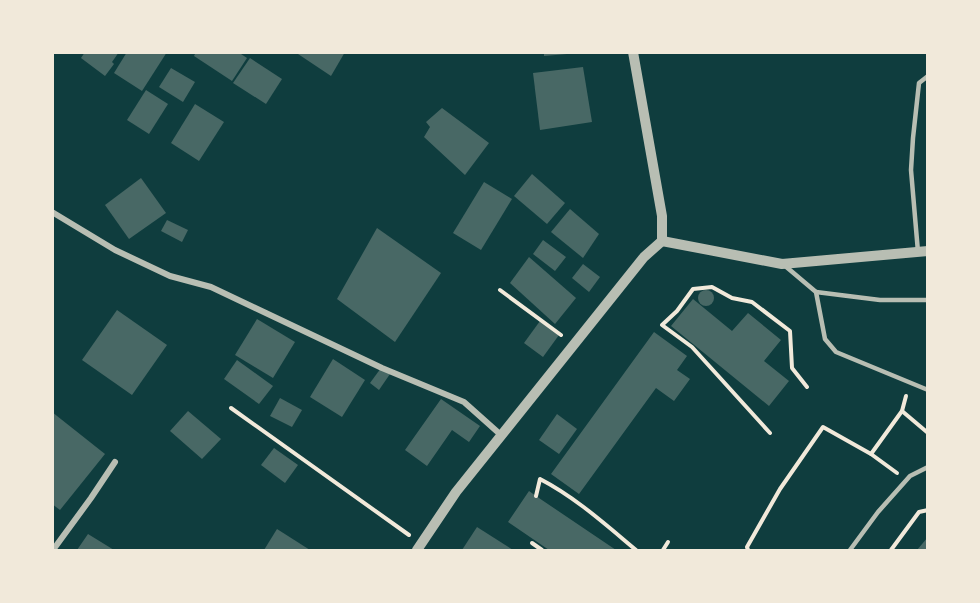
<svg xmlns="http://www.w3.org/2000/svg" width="980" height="603" font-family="'DejaVu Sans',sans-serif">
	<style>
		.building { fill: #486865 }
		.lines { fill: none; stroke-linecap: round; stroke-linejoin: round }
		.path { stroke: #f1e9da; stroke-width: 4 }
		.service { stroke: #b8beb3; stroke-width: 4.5 }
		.minor { stroke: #b8beb3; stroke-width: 6 }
		.tertiary { stroke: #b8beb3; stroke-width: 10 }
	</style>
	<rect width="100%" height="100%" fill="#0f3d3e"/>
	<g class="building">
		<path d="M85 52H119L112 62 114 64 105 76 81 58Z"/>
		<path d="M127 52H167L142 91 114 73Z"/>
		<path d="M196 52H238L247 58 232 81 194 56Z"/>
		<path d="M295 52H345L331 76Z"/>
		<path d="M544 52H567V54L544 56Z"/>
		<path d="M250 58 282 79 266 104 233 83Z"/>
		<path d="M583 67 592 122 540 130 533 73Z"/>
		<path d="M171 68 195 82 183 102 159 87Z"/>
		<path d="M146 90 168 104 149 134 127 120Z"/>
		<path d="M195 104 224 122 199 161 171 143Z"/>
		<path d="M442 108 489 143 465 175 424 137 430 127 426 122Z"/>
		<path d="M532 174 565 203 547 224 514 196Z"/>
		<path d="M141 178 166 213 129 239 105 205Z"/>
		<path d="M484 182 512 199 481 250 453 233Z"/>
		<path d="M570 209 599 234 583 258 551 232Z"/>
		<path d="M167 220 188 230 182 242 161 231Z"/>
		<path d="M377 228 441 273 395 342 337 299Z"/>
		<path d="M543 240 566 257 555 271 533 254Z"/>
		<path d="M529 257 576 298 555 324 510 283Z"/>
		<path d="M583 264 600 277 589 292 572 278Z"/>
		<circle cx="706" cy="298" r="8"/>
		<path d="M693 299 732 331 748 313 781 340 764 361 789 381 769 406 671 326Z"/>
		<path d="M117 310 167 345 132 395 82 360Z"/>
		<path d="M257 319 295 342 273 378 235 355Z"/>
		<path d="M540 321 559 335 543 357 524 343Z"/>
		<path d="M654 332 687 356 677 370 690 379 674 401 656 388 579 494 551 474Z"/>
		<path d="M333 359 365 380 342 417 310 397Z"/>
		<path d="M237 360 273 386 259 404 224 379Z"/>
		<path d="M381 368 390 374 379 390 370 383Z"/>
		<path d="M280 398 302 410 292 427 270 416Z"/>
		<path d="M441 399 480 426 469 442 452 430 427 466 405 450Z"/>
		<path d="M188 411 221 439 202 459 170 431Z"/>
		<path d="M52 412 105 454 60 510 52 504Z"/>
		<path d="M557 414 577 429 559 454 539 440Z"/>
		<path d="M274 448 298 465 285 483 261 465Z"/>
		<path d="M529 491 536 496 616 550H549L508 522Z"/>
		<path d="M477 527 513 550H462Z"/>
		<path d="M277 529 310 550H264Z"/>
		<path d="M88 534 114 550H77Z"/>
		<path d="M928 537V550H917Z"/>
	</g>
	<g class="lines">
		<g class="path">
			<path d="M500 290 561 335"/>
			<path d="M231 408 409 535"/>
			<path d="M902 411 928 433"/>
			<path d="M770 433 692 347 662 325 677 311 693 289 712 287 732 298 752 302 790 331 792 368 807 387"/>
			<path d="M897 473 871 454 902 411 906 396"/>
			<path d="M536 496 540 479C575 497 606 525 636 550"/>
			<path d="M532 543 542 550"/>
			<path d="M663 550 668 542"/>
			<path d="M748 550 747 547 780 489 823 427 871 454"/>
			<path d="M891 550 919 512 928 510"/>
		</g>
		<g class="service">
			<path d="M918 252 911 170 913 138 919 83 928 76"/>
			<path d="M784 265 816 292 825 339 836 352 928 390"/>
			<path d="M816 292 880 300H928"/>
			<path d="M850 550 878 512 910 476 928 467"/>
		</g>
		<g class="minor">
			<path d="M52 212 115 250 170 276 211 287 382 368 464 402 501 435"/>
			<path d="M53 550 91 498 115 462"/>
		</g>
		<g class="tertiary">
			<path d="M662 241 782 264 928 251"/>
			<path d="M417 550 456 492 644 257 662 241V216L633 52"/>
		</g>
	</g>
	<rect width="980" height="603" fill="none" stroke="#f1e9da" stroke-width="108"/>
</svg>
